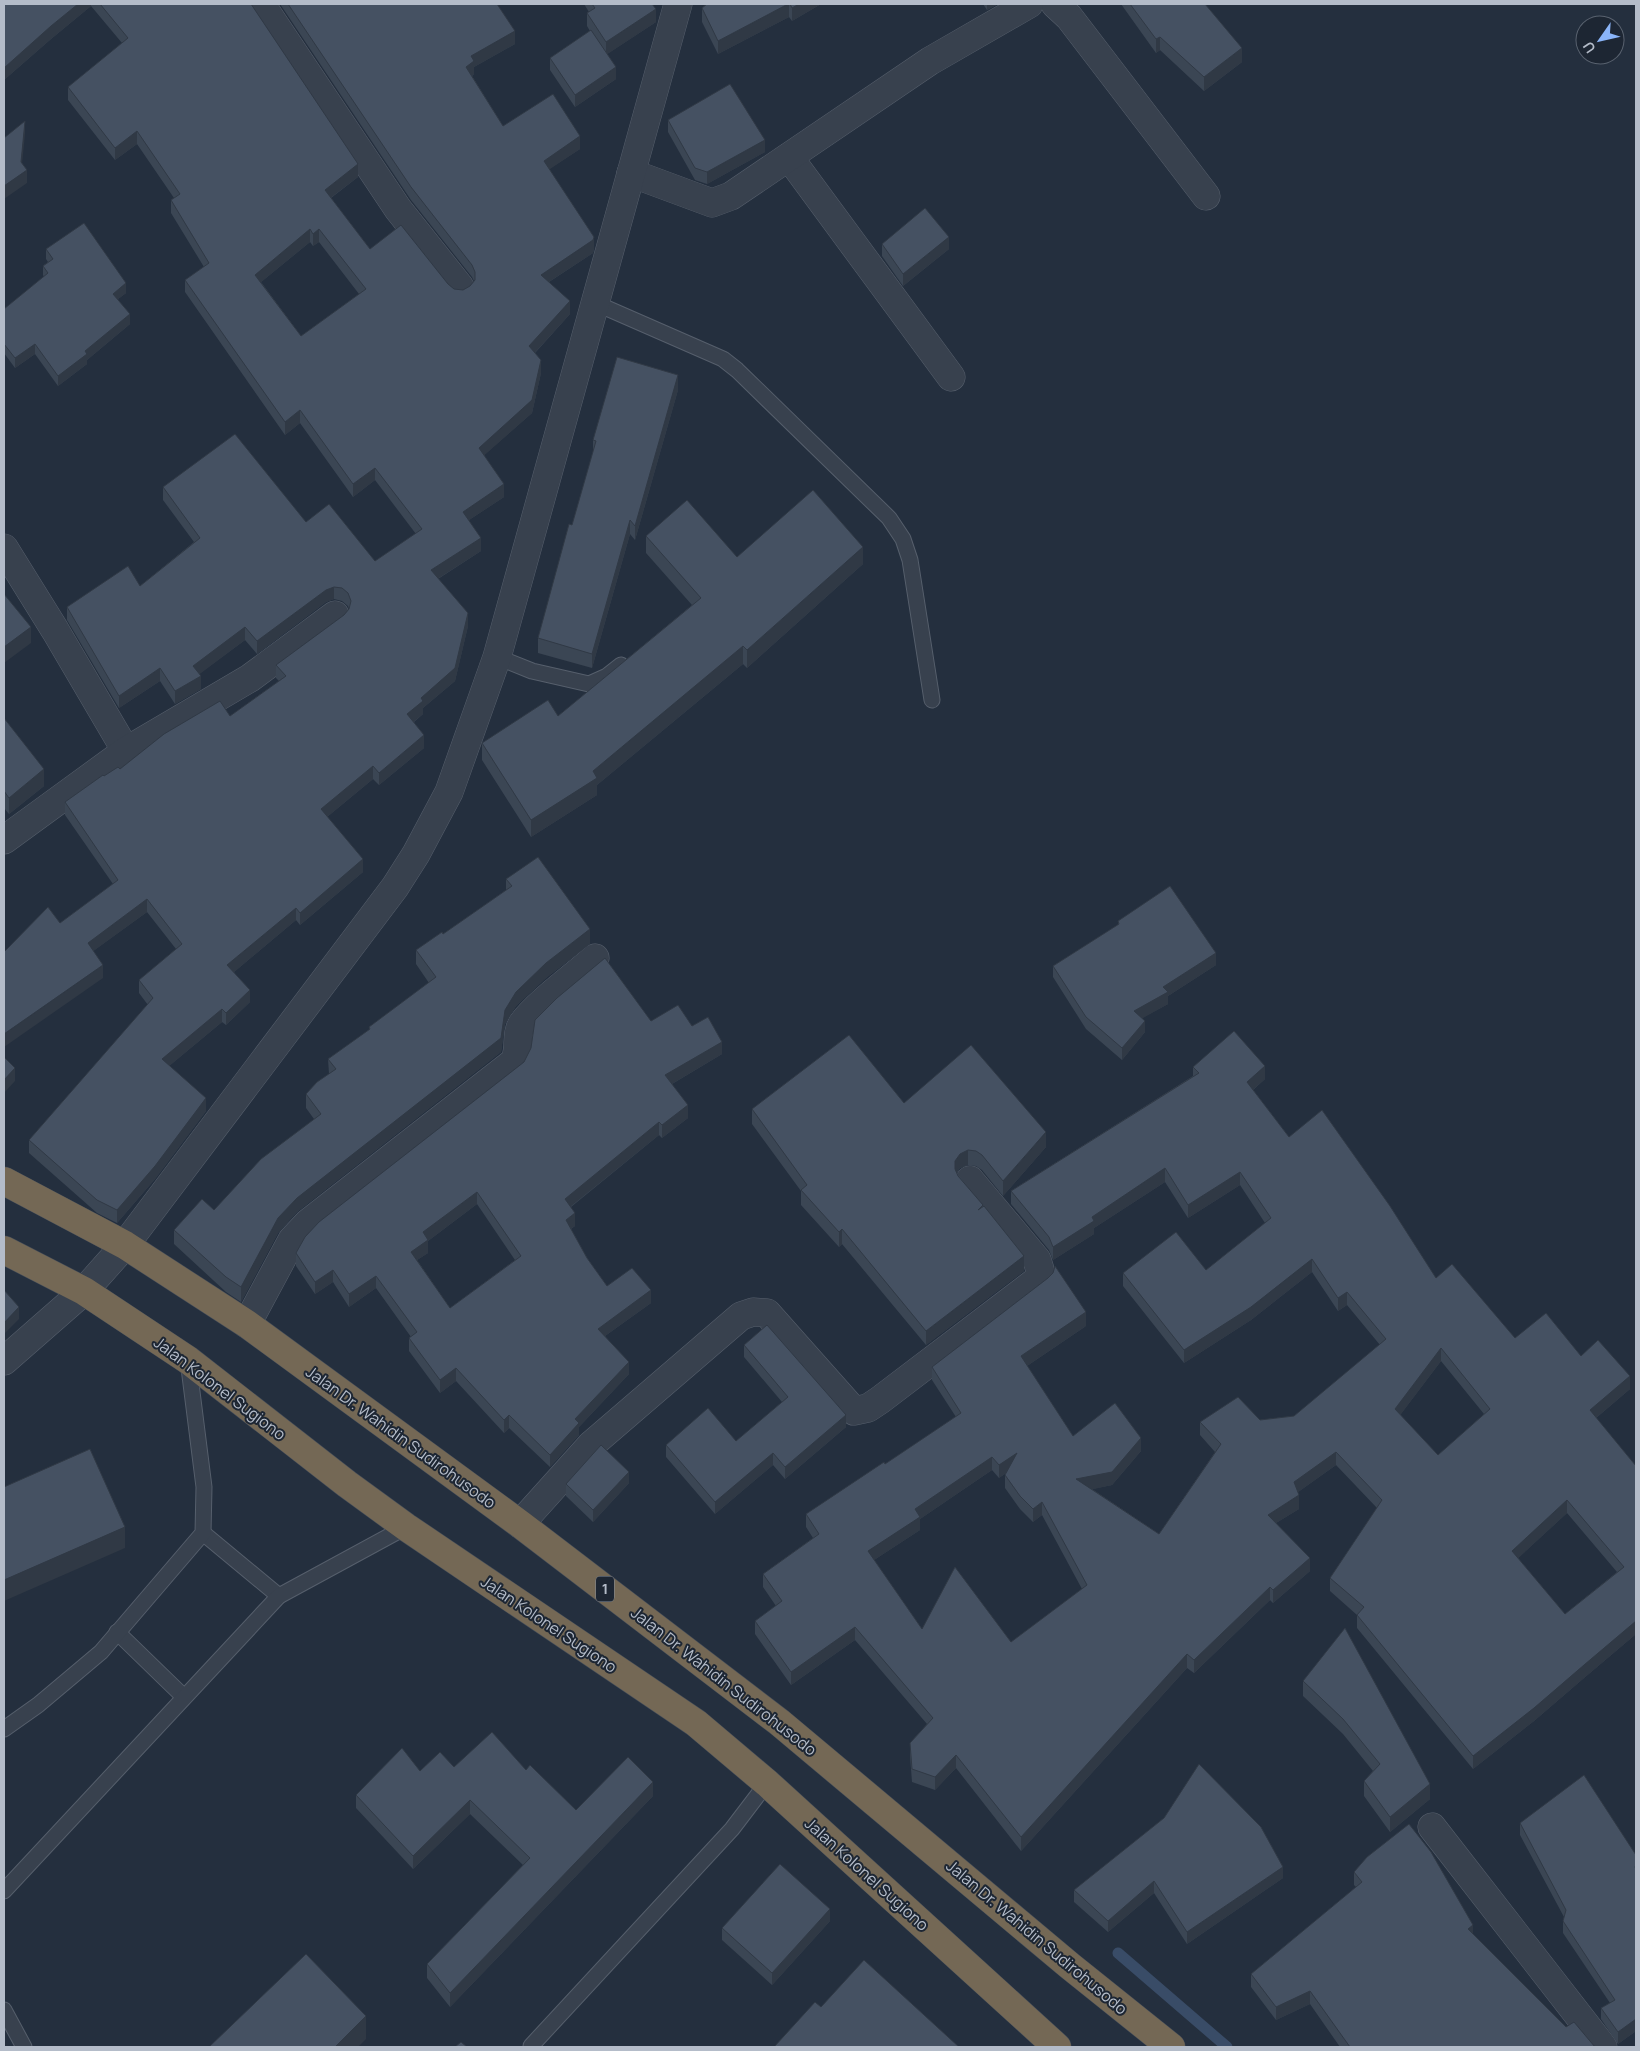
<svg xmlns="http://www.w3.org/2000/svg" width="1640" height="2051" font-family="Manrope,sans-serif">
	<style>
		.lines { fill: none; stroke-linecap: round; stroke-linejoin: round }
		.stream { stroke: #394c67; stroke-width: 11 }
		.lane-casing { stroke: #565f6c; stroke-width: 17 }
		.street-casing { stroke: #565f6c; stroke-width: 29 }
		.highway-casing { stroke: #434c59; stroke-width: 29 }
		.lane { stroke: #38414e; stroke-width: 15 }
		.street { stroke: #38414e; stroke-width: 28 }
		.highway { stroke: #746855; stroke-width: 28 }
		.wall { fill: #3b4654; fill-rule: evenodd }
		.shaded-wall { fill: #303945 }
		.building { fill: #455162; stroke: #303945; fill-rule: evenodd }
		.labels { text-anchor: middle; stroke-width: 4; stroke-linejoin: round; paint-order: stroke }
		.shield { fill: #1d2633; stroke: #878f9c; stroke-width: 1 }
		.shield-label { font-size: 15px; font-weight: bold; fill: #b4bcc9 }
		.street-label { font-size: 16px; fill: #b4bcc9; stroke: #1d2633 }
	</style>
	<rect width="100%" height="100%" fill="#242f3e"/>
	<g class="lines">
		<path class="stream" d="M1118 1953 1227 2047"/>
		<g class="lane-casing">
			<g id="lane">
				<path d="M595 303 723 359 737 370 889 518 903 539 910 560 932 700"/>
				<path d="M497 657 532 671 589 684 607 676 621 665"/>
				<path d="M203 1533 279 1596"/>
				<path d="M117 1632 184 1697"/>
				<path d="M4 1729 38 1705 101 1652 203 1533 204 1487 188 1360"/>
				<path d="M4 1891 279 1596 406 1527"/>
				<path d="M4 2010 24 2047"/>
				<path d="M531 2046 732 1829 767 1783"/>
			</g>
		</g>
		<g class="street-casing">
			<g id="street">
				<path d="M261 4 398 209 460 287"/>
				<path d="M1055 4 1069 17 1206 196"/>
				<path d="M789 157 951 377"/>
				<path d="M631 173 712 203 731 196 930 61 1029 4"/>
				<path d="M4 548 55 630 126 751"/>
				<path d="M4 840 126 751 250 678 335 615"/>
				<path d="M247 1324 292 1240 308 1223 514 1062C521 1050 515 1035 522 1024 536 1004 576 975 595 958"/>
				<path d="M4 1361 84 1291 125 1245 395 887 416 854 449 792 497 657 678 4"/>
				<path d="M520 1524 591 1445 741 1316 753 1312 767 1313 854 1411 868 1408 880 1400 1039 1279 1040 1270 1037 1260 970 1180"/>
				<path d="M1432 1827 1603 2047"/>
			</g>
		</g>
		<g class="highway-casing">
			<g id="highway">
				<path d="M4 1181 125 1245 247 1324 520 1524 779 1722 1070 1966 1171 2047"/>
				<path d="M4 1250 84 1291 188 1360 347 1484 406 1527 696 1723 767 1783 1057 2047"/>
			</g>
		</g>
		<use href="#lane" class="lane"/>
		<use href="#street" class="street"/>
		<use href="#highway" class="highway"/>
	</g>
	<g class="wall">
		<path d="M4 4H251L358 177 331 198 370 249 448 284 454 289 463 290 470 286 474 281 472 277 411 200 280 4H497L515 44 474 67V74L472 76 503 126 580 149 549 169 594 249 593 253 549 282 570 314 535 353 541 373 532 413 484 455 504 497 469 520 481 551 438 579 468 626 455 681 423 708V714L414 722 424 748 379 785 373 779 327 817 363 872 300 925 296 920 234 972 250 1002 226 1025 222 1022 169 1066 206 1111 155 1179 117 1223 97 1213 29 1153V1140L148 1005 139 993V980L176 949 147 912 93 951 103 978 60 923 113 884 65 815V802L104 776 230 716 279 681 276 678V665L344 615 349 609 348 606 342 601 334 599 326 602 257 654 245 640 199 674 201 689 175 704 160 681 119 708 67 620V607L140 586 194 542 163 500V487L306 522 375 561 416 534 375 480 353 497 300 423 285 435 185 292V280L204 267 171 213V200L174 198 137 144 115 160 68 100V87L122 43 91 6 51 39 4 80ZM310 242 313 246 319 242 359 294 301 336 261 282Z"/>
		<path d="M584 4H652L656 22 607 54 616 79 575 107 550 70V58L590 31 587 26V13L589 12Z"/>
		<path d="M707 4H821L792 21 789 17 718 54 702 22V8Z"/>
		<path d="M983 4H998L987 10Z"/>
		<path d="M1121 4H1205L1242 62 1204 91 1160 50 1156 53Z"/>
		<path d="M668 120 765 152 707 184 695 180 668 132Z"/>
		<path d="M882 244 949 249 903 286 882 256Z"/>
		<path d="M46 249 126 293 118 299 130 324 87 360V364L58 386 35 354 15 368 4 353V309L44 277 43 275V266L48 262 46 259Z"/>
		<path d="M678 390 635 540 630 534 592 668 538 653V638L572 525 593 452V440Z"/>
		<path d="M646 536 737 557 863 564 747 668 743 664 597 785V795L531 837 482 760V743L558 716 692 605 646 553Z"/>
		<path d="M4 718 44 786 9 814 4 808Z"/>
		<path d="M506 879 590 944 546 978 516 1006 505 1024 501 1052 297 1212 278 1233 241 1302 226 1292 174 1244V1230L214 1210 314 1119 306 1108V1094L329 1074 328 1059 369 1030V1027L429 983 416 964V950L443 934 506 890Z"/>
		<path d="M1118 921 1216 965 1168 996V1004L1142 1018 1145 1032 1122 1060 1086 1029 1053 977V966L1118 925Z"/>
		<path d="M651 1021 692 1026 722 1054 672 1084 688 1118 662 1138 659 1135 571 1207 575 1226 571 1229 587 1258 607 1286 651 1303 605 1336 629 1374 579 1427V1435L550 1467 509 1428 504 1433 456 1381 440 1393 409 1351V1338L411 1337 376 1288 349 1307 333 1282 315 1294 296 1266V1253ZM477 1204 515 1260 450 1308 417 1260 428 1253V1241Z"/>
		<path d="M1193 1067 1265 1079 1253 1090 1289 1137 1436 1278 1515 1338 1581 1356 1630 1389 1596 1418 1636 1466V1634L1584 1678 1534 1721 1473 1769 1357 1628V1615L1330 1591V1578L1377 1508 1336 1465 1298 1492 1299 1509 1276 1523 1310 1571 1273 1603 1270 1600 1194 1673 1187 1668 1021 1851 956 1768 935 1790 912 1782 910 1756V1743L927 1724 855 1640 791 1685 755 1634V1621L776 1606 763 1587V1574L813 1538 806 1527V1514L885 1464 956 1417 932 1380V1367L1086 1326 1027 1366 1073 1436 1141 1451 1112 1485 1092 1489 1159 1534 1215 1452 1200 1435V1422L1260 1420 1294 1416 1380 1345 1347 1305 1338 1311 1312 1272 1251 1320 1184 1363 1123 1286V1273L1206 1270 1265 1223 1240 1185 1188 1218 1165 1182 1094 1228V1234L1053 1260 1049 1250 1011 1204V1191L1193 1076ZM1441 1361 1484 1414 1438 1455 1400 1415ZM992 1470 999 1478 1006 1473 1005 1475V1488L1020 1509 1033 1522 1042 1515 1082 1589 1011 1642 922 1629 874 1560 920 1530V1519ZM1567 1513 1617 1572 1565 1614 1518 1558Z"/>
		<path d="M904 1103 1046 1147 1003 1196 982 1170 976 1166 968 1165 960 1168 957 1173 983 1207 1024 1271 926 1345 842 1244 839 1247 801 1205V1191L752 1124V1109Z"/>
		<path d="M744 1345 846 1427 785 1479 773 1465 715 1514 666 1457V1445L736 1441 782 1402 744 1357Z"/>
		<path d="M629 1483 593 1522 566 1496V1484Z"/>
		<path d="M1303 1681 1430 1799 1390 1832 1364 1796V1781L1373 1771 1343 1734 1303 1696Z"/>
		<path d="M454 1767 526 1770 576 1810 653 1796 450 2007 427 1978V1964L523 1865 470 1814 413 1869 356 1808V1795L420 1771Z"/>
		<path d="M1164 1818 1283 1878 1187 1944 1154 1893 1108 1932 1074 1902V1890Z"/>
		<path d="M1520 1823 1636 1855V2031L1618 2044 1601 2019V2008L1610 2003 1563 1933V1921L1564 1917 1520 1835Z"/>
		<path d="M1354 1872 1473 1934 1566 2027 1595 2047H1340L1310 2004 1276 2020 1251 1987V1974L1356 1887 1354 1885Z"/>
		<path d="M830 1921 772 1985 722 1940V1928Z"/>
	</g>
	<g class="shaded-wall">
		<path d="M78 4H91V6L51 39 4 80V68L51 26Z"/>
		<path d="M788 4H789V17L718 54V41Z"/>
		<path d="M799 4H821L792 21V8Z"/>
		<path d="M987 4H998L987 10Z"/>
		<path d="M656 9V22L606 55V42Z"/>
		<path d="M515 31V44L474 67V74L466 79V67L471 56Z"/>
		<path d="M1160 37V50L1156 53V39Z"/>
		<path d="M1242 48V62L1204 91V77Z"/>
		<path d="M616 67V79L575 107V95Z"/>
		<path d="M25 121V134L21 174V162Z"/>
		<path d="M137 131V144L115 160V148Z"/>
		<path d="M580 136V149L544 173V161Z"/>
		<path d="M765 140V152L707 184V172Z"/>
		<path d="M358 164V177L325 202V190Z"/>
		<path d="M27 170V183L4 199V186Z"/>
		<path d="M310 229V242L255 287V275Z"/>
		<path d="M319 229V242L313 246V234Z"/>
		<path d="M594 237V249L593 253 541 287V275Z"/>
		<path d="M949 237V249L903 286V274Z"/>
		<path d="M126 283V293L113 303V294Z"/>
		<path d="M570 301V314L529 359V346Z"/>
		<path d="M130 314V324L87 360V364L58 386V376L85 351Z"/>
		<path d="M35 344V354L15 368V358Z"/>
		<path d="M541 360V373L532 413 479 460V448Z"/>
		<path d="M678 375V390L635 540V526Z"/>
		<path d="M300 410V423L285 435V422Z"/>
		<path d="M375 468V480L353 497V484Z"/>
		<path d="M504 484V497L463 524V512Z"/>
		<path d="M630 520V534L592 668V654Z"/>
		<path d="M481 538V551L431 583V570Z"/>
		<path d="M863 547V564L747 668V650Z"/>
		<path d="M334 587V599L326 602 257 654V641L326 590Z"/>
		<path d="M468 613V626L455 681 423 708V714L407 727V714L421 698Z"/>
		<path d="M31 627V643L4 663V647Z"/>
		<path d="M245 627V640L193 679V666Z"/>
		<path d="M743 646V664L597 785V795L531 837V820L593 771Z"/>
		<path d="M160 668V681L119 708V696Z"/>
		<path d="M201 676V689L175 704V691Z"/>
		<path d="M424 735V748L379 785V773Z"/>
		<path d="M373 766V779L321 822V809Z"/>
		<path d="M44 769V786L9 814V798Z"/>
		<path d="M363 859V872L300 925V913Z"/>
		<path d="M147 899V912L88 955V943Z"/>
		<path d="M296 908V920L227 978V965Z"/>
		<path d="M590 929V944L546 978 516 1006 505 1024 501 1052 297 1212 278 1233 241 1302V1287L278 1218 297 1198 505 1010 516 992 546 963Z"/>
		<path d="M1216 953V965L1168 996V1004L1134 1023V1011L1163 987Z"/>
		<path d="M103 965V978L4 1047V1034Z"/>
		<path d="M250 990V1002L226 1025V1013Z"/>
		<path d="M222 1009V1022L162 1072V1059Z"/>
		<path d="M1145 1021V1032L1122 1060V1048Z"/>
		<path d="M722 1042V1054L665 1088V1075Z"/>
		<path d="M1265 1066V1079L1247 1095V1082Z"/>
		<path d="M15 1068V1081L4 1093V1080Z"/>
		<path d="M206 1098V1111L155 1179 117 1223V1210Z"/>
		<path d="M688 1105V1118L662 1138V1125Z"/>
		<path d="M659 1122V1135L565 1211V1199Z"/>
		<path d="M1046 1132V1147L1003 1196V1181Z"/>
		<path d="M968 1150V1165L960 1168 955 1175V1183V1161L960 1154Z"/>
		<path d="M1165 1168V1182L1094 1228V1234L1053 1260V1247L1092 1217Z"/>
		<path d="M1240 1172V1185L1188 1218V1205Z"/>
		<path d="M477 1192V1204L428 1241V1253L411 1264V1252L423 1232Z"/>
		<path d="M575 1213V1226L566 1232V1220Z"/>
		<path d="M842 1229V1244L839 1247V1232Z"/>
		<path d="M1024 1256V1271L926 1345V1331Z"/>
		<path d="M1312 1259V1272L1251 1320 1184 1363V1350Z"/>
		<path d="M333 1270V1282L315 1294V1282Z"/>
		<path d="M376 1276V1288L349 1307V1294Z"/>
		<path d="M651 1290V1303L598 1341V1329Z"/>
		<path d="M1347 1292V1305L1338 1311V1298Z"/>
		<path d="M19 1307V1319L4 1334V1323Z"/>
		<path d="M1086 1312V1326L1021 1370V1356Z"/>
		<path d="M1441 1348V1361L1395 1422V1409Z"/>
		<path d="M629 1362V1374L579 1427V1435L550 1467V1455L575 1419Z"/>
		<path d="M456 1368V1381L440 1393V1380Z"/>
		<path d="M1630 1376V1389L1590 1423V1410Z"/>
		<path d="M509 1415V1428L504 1433V1420Z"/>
		<path d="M846 1415V1427L785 1479V1467Z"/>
		<path d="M1141 1438V1451L1112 1485 1076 1493V1479Z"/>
		<path d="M1336 1452V1465L1294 1495V1482Z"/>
		<path d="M773 1453V1465L715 1514V1502Z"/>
		<path d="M1017 1453V1466L999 1478V1465Z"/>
		<path d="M992 1457V1470L920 1519V1530L868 1564V1551L915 1509Z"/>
		<path d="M629 1472V1483L593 1522V1510Z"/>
		<path d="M1299 1495V1509L1268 1528V1515Z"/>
		<path d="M1567 1500V1513L1512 1564V1551Z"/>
		<path d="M1042 1502V1515L1033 1522V1509Z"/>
		<path d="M125 1527V1548L4 1601V1580Z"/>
		<path d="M1310 1558V1571L1273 1603V1590Z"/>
		<path d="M1270 1587V1600L1194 1673V1660Z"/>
		<path d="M1636 1621V1634L1584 1678 1534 1721 1473 1769V1756Z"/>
		<path d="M855 1627V1640L791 1685V1672Z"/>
		<path d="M1187 1654V1668L1021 1851V1837Z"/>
		<path d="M956 1755V1768L935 1790V1777Z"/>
		<path d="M653 1782V1796L450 2007V1993Z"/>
		<path d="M1430 1784V1799L1390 1832V1817Z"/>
		<path d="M470 1800V1814L413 1869V1856Z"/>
		<path d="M1283 1867V1878L1187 1944V1932Z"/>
		<path d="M1154 1881V1893L1108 1932V1921Z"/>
		<path d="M830 1909V1921L772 1985V1973Z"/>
		<path d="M1473 1925V1938L1468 1929Z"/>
		<path d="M1310 1991V2004L1276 2020V2007Z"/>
		<path d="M366 2016V2039L358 2047H335Z"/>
		<path d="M1636 2019V2031L1618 2044V2032Z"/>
	</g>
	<g class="building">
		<path d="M4 4H78L51 26 4 68Z"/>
		<path d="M100 4H251L358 164 325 190 370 249 401 225 448 284 454 289 463 290 470 286 475 280V272L472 265 411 187 288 4H497L515 31 471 56 474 61 466 67 503 126 553 94 580 136 544 161 594 237 593 240 541 275 570 301 529 346 541 360 532 400 479 448 504 484 463 512 481 538 431 570 468 613 455 668 421 698 423 701 407 714 424 735 379 773 373 766 321 809 363 859 300 913 296 908 227 965 250 990 226 1013 222 1009 162 1059 206 1098 155 1166 117 1210 97 1200 29 1140 153 998 139 980 182 944 147 899 88 943 103 965 4 1034V952L48 907 60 923 118 880 65 802 103 775 104 776 118 767 120 769 164 734 220 701 230 716 286 676 276 665 344 615 349 609 351 601 348 593 342 588 334 587 326 590 257 641 245 627 193 666 201 676 175 691 160 668 119 696 67 607 128 566 140 586 200 538 163 487 235 434 306 522 329 504 375 561 422 529 375 468 353 484 300 410 285 422 185 280 209 263 171 200 180 194 137 131 115 148 68 87 128 38ZM310 229 313 234 319 229 366 289 301 336 255 275Z"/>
		<path d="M592 4H652L656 9 606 42 587 13 595 8Z"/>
		<path d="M707 4H788L718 41 702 8Z"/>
		<path d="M790 4H799L792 8Z"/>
		<path d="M1130 4H1205L1242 48 1204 77 1160 37 1156 39Z"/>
		<path d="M591 30 616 67 575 95 550 58Z"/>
		<path d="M730 84 765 140 707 172 695 168 668 120Z"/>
		<path d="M25 121 21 162 27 170 4 186V138Z"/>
		<path d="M925 208 949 237 903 274 882 244Z"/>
		<path d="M84 223 126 283 113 294 130 314 85 351 87 354 58 376 35 344 15 358 4 344V309L48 273 43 266 53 259 46 249Z"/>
		<path d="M617 357 678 375 635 526 630 520 592 654 538 638 569 524 572 525 596 441 593 440Z"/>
		<path d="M813 490 863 547 747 650 743 646 593 771 597 778 531 820 482 743 548 700 558 716 701 598 646 536 687 500 737 557Z"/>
		<path d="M4 594 31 627 4 647Z"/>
		<path d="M4 718 44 769 9 798 4 791Z"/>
		<path d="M538 857 590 929 546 963 516 992 505 1010 501 1038 297 1198 278 1218 241 1287 226 1277 174 1230 202 1199 214 1210 261 1159 321 1114 306 1094 317 1082 336 1069 328 1059 370 1029 369 1027 436 977 416 950 442 932 443 934 512 886 506 879Z"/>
		<path d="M1170 886 1216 953 1163 987 1168 992 1134 1011 1145 1021 1122 1048 1086 1017 1053 966 1119 924 1118 921Z"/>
		<path d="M605 958 651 1021 678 1005 692 1026 708 1017 722 1042 665 1075 688 1105 662 1125 659 1122 565 1199 575 1213 566 1220 587 1258 607 1286 632 1268 651 1290 598 1329 629 1362 575 1419 579 1423 550 1455 509 1415 504 1420 456 1368 440 1380 409 1338 417 1332 376 1276 349 1294 333 1270 315 1282 296 1253 305 1237 319 1222 524 1062 531 1048 535 1020 557 998ZM477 1192 521 1256 450 1308 411 1252 428 1240 423 1232Z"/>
		<path d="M1234 1031 1265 1066 1247 1082 1289 1137 1322 1110 1390 1206 1436 1278 1452 1264 1515 1338 1546 1313 1581 1356 1598 1340 1630 1376 1590 1410 1636 1466V1621L1584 1665 1534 1708 1473 1756 1357 1615 1364 1607 1330 1578 1382 1500 1336 1452 1294 1482 1299 1495 1268 1515 1310 1558 1273 1590 1270 1587 1194 1660 1187 1654 1021 1837 956 1755 935 1777 912 1769 910 1743 933 1718 855 1627 791 1672 755 1621 782 1601 763 1574 819 1534 806 1514 884 1462 885 1464 961 1413 932 1367 1048 1278 1053 1273 1055 1266 1086 1312 1021 1356 1073 1436 1115 1403 1141 1438 1112 1472 1076 1479 1159 1534 1221 1444 1200 1422 1238 1397 1260 1420 1294 1416 1386 1339 1347 1292 1338 1298 1312 1259 1251 1307 1184 1350 1123 1273 1176 1232 1206 1270 1271 1218 1240 1172 1188 1205 1165 1168 1092 1217 1094 1221 1053 1247 1049 1237 1011 1191 1199 1073 1193 1067ZM1441 1348 1490 1409 1438 1455 1395 1409ZM1017 1453 1005 1475 1020 1496 1033 1509 1042 1502 1087 1585 1011 1642 955 1567 922 1629 868 1551 920 1517 915 1509 992 1457 999 1465ZM1567 1500 1624 1567 1565 1614 1512 1551Z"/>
		<path d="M849 1035 904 1103 971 1045 1046 1132 1003 1181 982 1155 976 1151 968 1150 960 1154 955 1161V1169L958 1176 983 1205 978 1210 984 1206 1024 1256 926 1331 842 1229 839 1232 801 1190 807 1185 752 1109Z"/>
		<path d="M4 1057 15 1068 4 1080Z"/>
		<path d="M4 1290 19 1307 4 1323Z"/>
		<path d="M767 1325 846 1415 785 1467 773 1453 715 1502 666 1445 708 1408 736 1441 788 1397 744 1345Z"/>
		<path d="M601 1445 629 1472 593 1510 566 1484Z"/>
		<path d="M90 1449 125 1527 4 1580V1487Z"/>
		<path d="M1345 1628 1430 1784 1390 1817 1364 1781 1380 1764 1343 1719 1303 1681Z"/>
		<path d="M492 1732 526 1770 530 1765 576 1810 628 1757 653 1782 450 1993 427 1964 530 1858 470 1800 413 1856 356 1795 402 1748 420 1771 440 1752 454 1767Z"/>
		<path d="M1199 1764 1261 1827 1283 1867 1187 1932 1154 1881 1108 1921 1074 1890 1164 1818Z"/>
		<path d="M1584 1775 1636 1855V1865L1635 1867 1636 1869V2019L1618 2032 1601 2008 1615 2000 1563 1921 1566 1910 1520 1823Z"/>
		<path d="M1409 1824 1431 1852 1473 1925 1468 1929 1566 2027 1574 2022 1595 2047H1350L1310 1991 1276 2007 1251 1974 1362 1882 1354 1872 1367 1857Z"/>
		<path d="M780 1864 830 1909 772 1973 722 1928Z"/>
		<path d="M306 1954 366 2016 335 2047H209Z"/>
		<path d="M864 1960 959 2047H774L815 2002 821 2007Z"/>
		<path d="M461 2042 467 2047H455Z"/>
	</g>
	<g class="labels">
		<rect class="shield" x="596" y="1576.5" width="18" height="25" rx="4"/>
		<g class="shield-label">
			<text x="605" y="1594">1</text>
		</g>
		<g class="street-label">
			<text transform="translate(220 1388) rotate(37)" y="6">Jalan Kolonel Sugiono</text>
			<text transform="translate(401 1437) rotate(36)" y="6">Jalan Dr. Wahidin Sudirohusodo</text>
			<text transform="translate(549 1624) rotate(34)" y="6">Jalan Kolonel Sugiono</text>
			<text transform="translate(724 1681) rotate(38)" y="6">Jalan Dr. Wahidin Sudirohusodo</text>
			<text transform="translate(867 1874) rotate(42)" y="6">Jalan Kolonel Sugiono</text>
			<text transform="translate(1037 1937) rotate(40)" y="6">Jalan Dr. Wahidin Sudirohusodo</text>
		</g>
	</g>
	<rect width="1640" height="2051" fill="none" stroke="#b4bcc9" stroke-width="10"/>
	<g transform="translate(1600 40) rotate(236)"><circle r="24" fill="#1d2633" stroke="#59626f"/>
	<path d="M0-4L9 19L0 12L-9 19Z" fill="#8ab4f8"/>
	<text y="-8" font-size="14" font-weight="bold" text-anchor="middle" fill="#b4bcc9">U</text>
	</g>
</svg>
